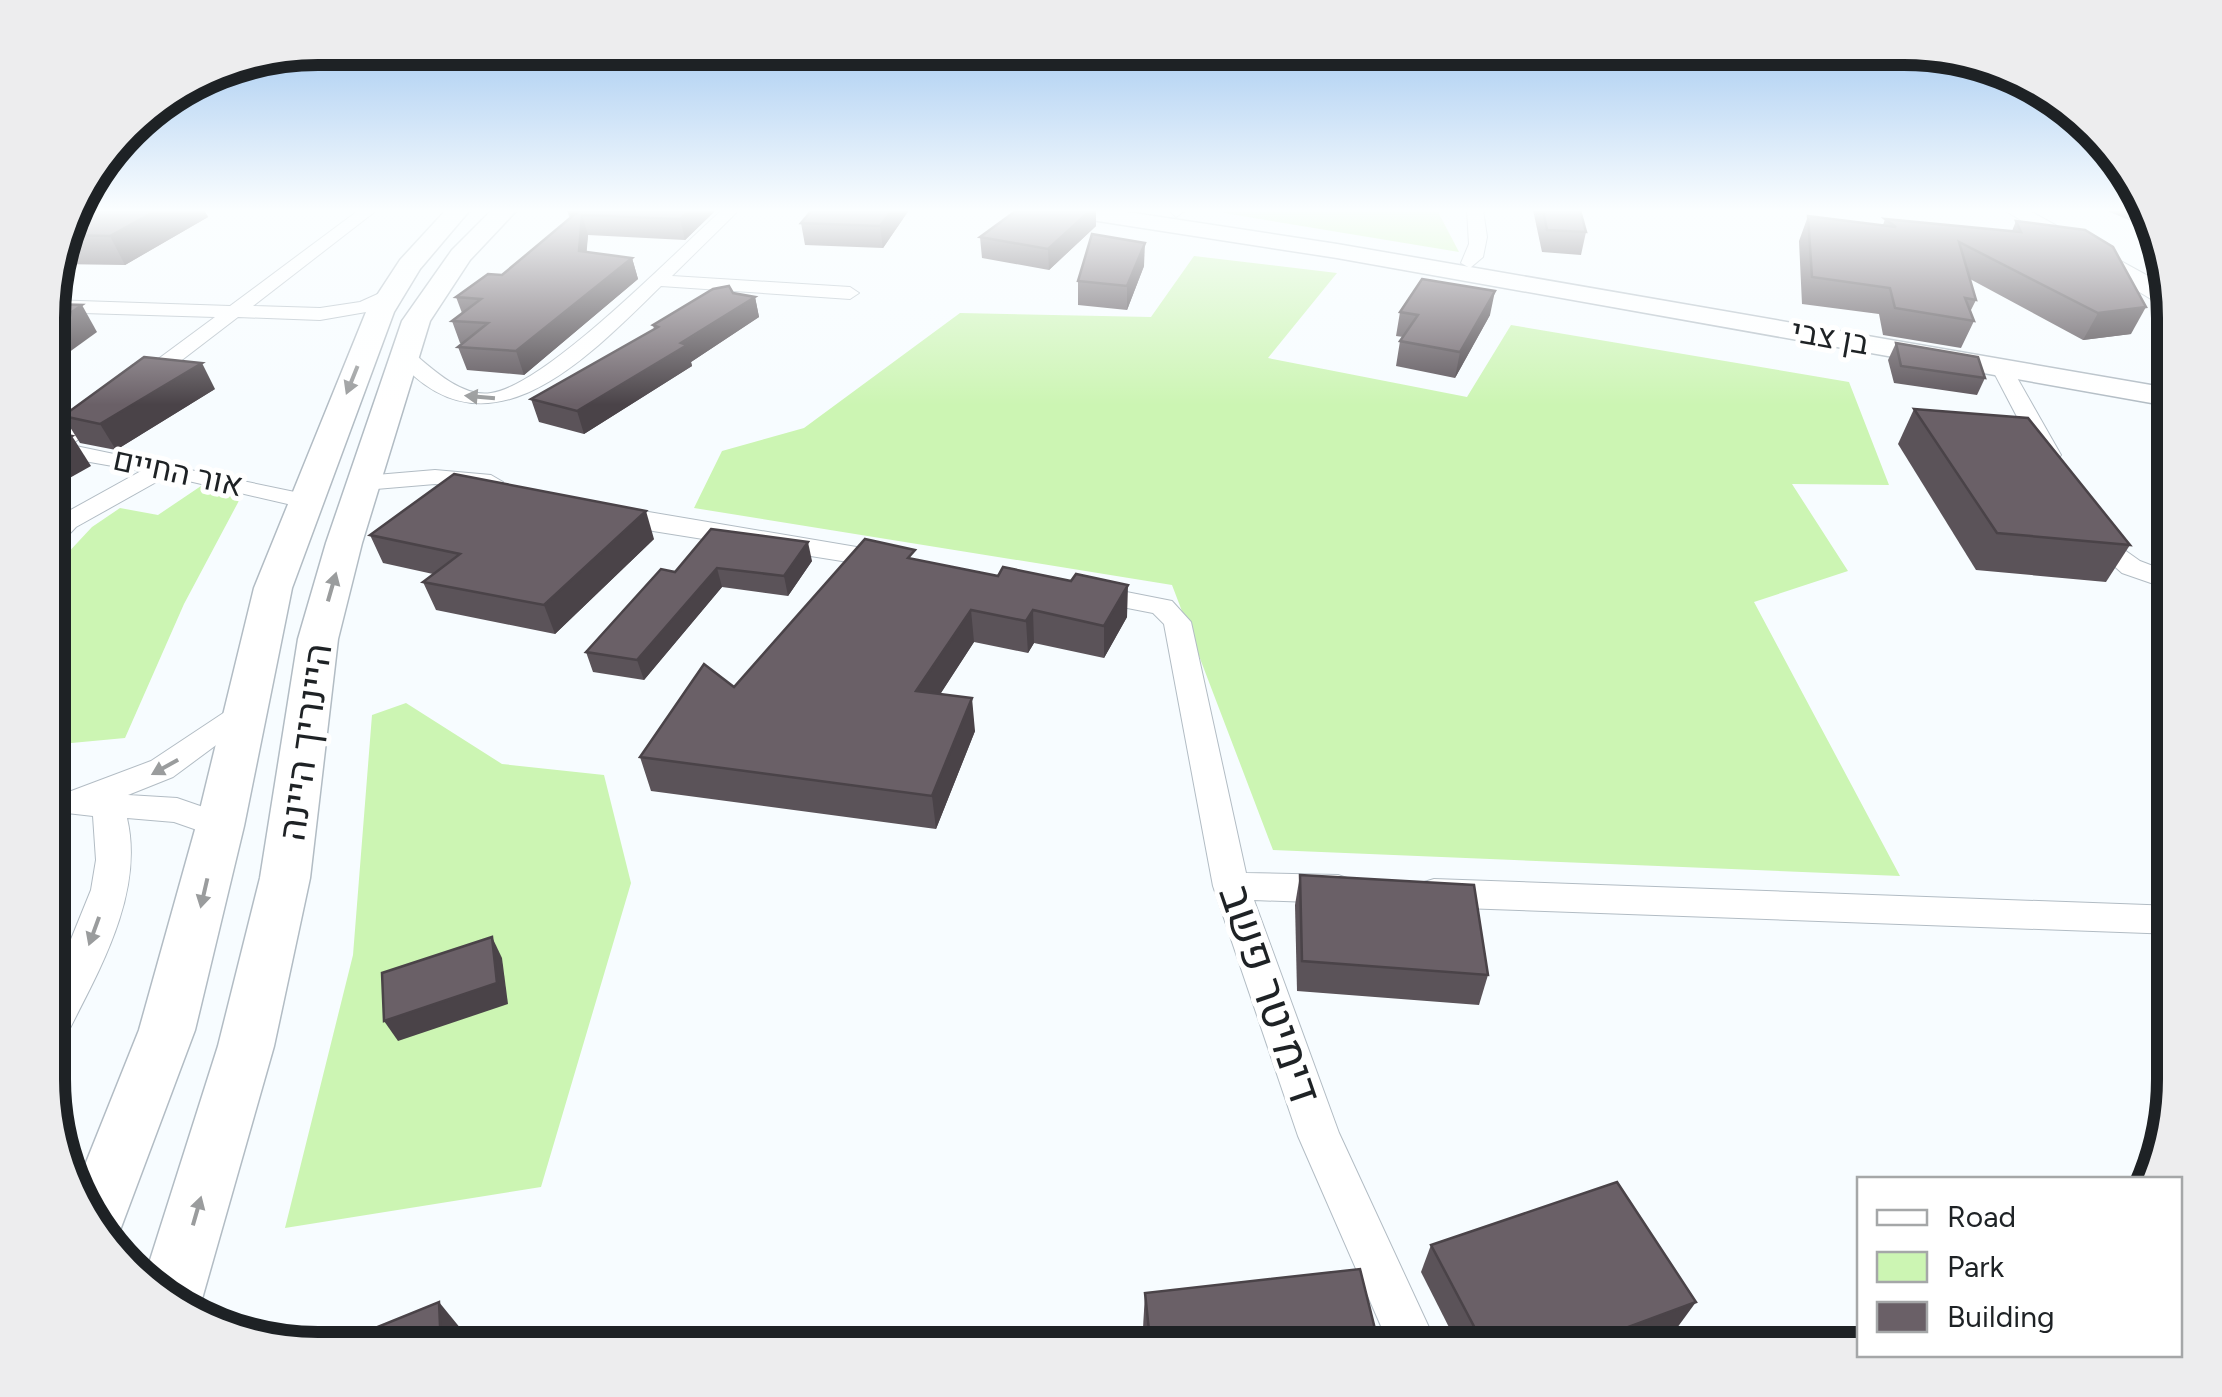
<svg xmlns="http://www.w3.org/2000/svg" width="2222" height="1397" font-family="Figtree,Heebo,sans-serif">
	<style>
		.green { fill: #ccf5b3 }
		.lines { fill: none; stroke-linecap: round; stroke-linejoin: round }
		.minor-casing { stroke: #b2bcc4; stroke-width: 2 }
		.tertiary-casing { stroke: #b2bcc4; stroke-width: 2 }
		.secondary-casing { stroke: #b2bcc4; stroke-width: 3 }
		.minor { fill: #fff; fill-rule: evenodd }
		.tertiary { fill: #fff; fill-rule: evenodd }
		.secondary { fill: #fff; fill-rule: evenodd }
		.wall { fill: #5b5359 }
		.shaded-wall { fill: #4a4348 }
		.building { fill: #6a6067; stroke: #4a4348; stroke-width: 2.5 }
		.oneway { fill: #9a9c9d }
		.labels { text-anchor: middle; stroke-width: 10; stroke-linejoin: round; paint-order: stroke }
		.far-street-label { font-size: 32px; fill: #1e2225; stroke: #fff }
		.street-label { font-size: 38px; fill: #1e2225; stroke: #fff }
		.near-street-label { font-size: 45px; fill: #1e2225; stroke: #fff }
		.rim { fill: none; stroke: #1e2225; stroke-width: 12 }
	</style>
	<rect width="100%" height="100%" fill="#f7fcff"/>
	<g class="green">
		<path d="M1225 210H1437L1459 252 1224 213Z"/>
		<path d="M1194 256 1337 273 1268 358 1467 397 1511 325 1849 382 1889 485 1792 484 1848 571 1754 602 1900 876 1273 850 1172 585 694 508 722 451 804 428 960 313 1151 317Z"/>
		<path d="M201 486 242 495 184 604 125 738 50 745V664L65 644H50V572L92 527 120 508 158 515Z"/>
		<path d="M406 703 502 764 604 775 631 883 541 1187 285 1228 353 955 372 715Z"/>
	</g>
	<g class="lines">
		<g class="minor-casing">
			<g id="minor">
				<path d="M359 210H377L253 306 320 308 360 302 391 288 400 294 398 298 372 311 320 320 238 317 71 445 314 496 317 501 314 506 305 508 167 476 76 527 59 545 50 548V525L58 517 141 471 50 455V439L215 317 50 312V300L230 306Z"/>
				<path d="M722 210H739L672 276 850 287 859 293 850 299 661 286C588 357 486 468 394 355L411 351C431 368 462 398 491 393 547 385 676 251 722 210Z"/>
				<path d="M1169 210H1186L1176 217Z"/>
				<path d="M1467 210H1483L1487 237 1483 257 1470 268 1461 263 1469 244Z"/>
				<path d="M2001 361 2011 367 2061 455 2057 460H2041L2037 455 1991 367Z"/>
				<path d="M435 470 491 475 503 482 491 489 435 484 364 490 352 483 364 476Z"/>
				<path d="M613 506 892 553 905 561 892 569 653 531 604 518 601 513Z"/>
				<path d="M2092 527 2140 561 2174 574V591L2122 573 2079 535Z"/>
				<path d="M1091 585 1172 601 1191 622 1246 873 1338 875 1350 879 1356 889 1350 899 1338 903 1254 900 1339 1133 1439 1349H1391L1298 1136 1213 886 1164 624 1153 613 1081 599 1077 593 1081 587Z"/>
				<path d="M243 700 258 710 254 717 173 777 128 795 177 798 232 817 237 826 232 835 220 838 174 822 127 818C145 895 97 974 64 1040L50 1045V991L91 890 96 860 93 816 58 812 54 804 58 796 151 761Z"/>
				<path d="M1434 879 2174 906V934L1434 907 1421 903 1416 893 1421 883Z"/>
			</g>
		</g>
		<g class="tertiary-casing">
			<path id="tertiary" d="M2004 210H2028L2159 282 2171 292 2174 313Z"/>
		</g>
		<g class="secondary-casing">
			<g id="secondary">
				<path d="M446 210H470L420 269 394 312 292 588 244 826 195 1030 113 1249 93 1229 77 1185 139 1030 196 826 254 588 366 312 400 260Z"/>
				<path d="M492 210H517L470 260 430 321 362 543 338 639 310 878 274 1046 198 1313 168 1304 144 1279 218 1046 260 878 298 639 326 543 402 321 452 250Z"/>
				<path d="M1061 210H1114L1337 244 2174 389V407L1337 258 1072 217Z"/>
			</g>
		</g>
		<use href="#minor" class="minor"/>
		<use href="#tertiary" class="tertiary"/>
		<use href="#secondary" class="secondary"/>
	</g>
	<g class="wall">
		<path d="M72 210H204L208 217 125 265 56 264Z"/>
		<path d="M567 210H716L685 240 588 235 586 252 632 258 638 279 524 375 467 370 458 347 462 344 460 343 452 321 462 313 456 297 502 275 570 219Z"/>
		<path d="M812 210H909L883 248 805 245 801 223Z"/>
		<path d="M1533 210H1580L1586 232 1581 255 1542 252Z"/>
		<path d="M2105 210H2146L2153 230Z"/>
		<path d="M1808 216 1883 225 1885 219 2012 231 2016 221 2131 334 2083 340 1970 279 1976 300 1970 312 1974 321 1961 348 1883 335 1879 314 1802 304 1799 241Z"/>
		<path d="M1096 226 1049 270 982 258 980 237Z"/>
		<path d="M1144 266 1127 310 1078 305V281Z"/>
		<path d="M733 293 755 297 759 317 691 362 692 366 584 434 539 422 531 399 654 329 653 325Z"/>
		<path d="M1400 312 1490 315 1455 378 1396 366 1400 341 1403 337 1396 336Z"/>
		<path d="M1896 343 1985 378 1977 395 1894 383 1888 360Z"/>
		<path d="M215 389 116 450 80 443 63 416Z"/>
		<path d="M1914 409 2130 545 2106 582 1976 570 1898 444Z"/>
		<path d="M2167 441 2174 442V496L2166 494 2153 463Z"/>
		<path d="M370 535 654 539 555 634 436 610 423 582 433 574 383 563Z"/>
		<path d="M916 560 1127 617 1104 658 1034 643 1028 653 974 642 940 694 975 731 936 829 651 791 640 757 734 687Z"/>
		<path d="M812 561 788 596 722 587 644 680 593 672 586 652 675 572Z"/>
		<path d="M1300 875 1488 975 1479 1005 1297 991 1295 905Z"/>
		<path d="M1431 1245 1677 1328 1622 1349H1460L1421 1272Z"/>
		<path d="M1145 1293 1380 1349H1146L1143 1328Z"/>
	</g>
	<g class="shaded-wall">
		<path d="M157 210H204L208 217 125 265 110 236Z"/>
		<path d="M690 210H716L685 240 680 219Z"/>
		<path d="M892 210H909L883 248 880 226Z"/>
		<path d="M1091 210H1096V226L1049 270 1048 249Z"/>
		<path d="M582 215 588 235 585 273 579 251Z"/>
		<path d="M1145 243 1144 266 1127 310V286Z"/>
		<path d="M632 258 638 279 524 375 516 351Z"/>
		<path d="M1495 291 1490 315 1455 378 1460 352Z"/>
		<path d="M755 297 759 317 691 362 692 366 584 434 577 411Z"/>
		<path d="M82 305 97 332 50 366V327Z"/>
		<path d="M2146 307 2131 334 2083 340 2098 313Z"/>
		<path d="M202 363 215 389 116 450 100 424Z"/>
		<path d="M72 436 91 466 50 489V448Z"/>
		<path d="M646 511 654 539 555 634 544 605Z"/>
		<path d="M808 542 812 561 788 596 784 576Z"/>
		<path d="M717 568 722 587 644 680 637 660Z"/>
		<path d="M1128 585 1127 617 1104 658V626Z"/>
		<path d="M971 610 974 642 921 724 916 691Z"/>
		<path d="M1033 610 1034 643 1028 653 1026 621Z"/>
		<path d="M50 632 60 647 50 660Z"/>
		<path d="M972 698 975 731 936 829 932 796Z"/>
		<path d="M50 931 60 942 50 950Z"/>
		<path d="M492 937 502 958 508 1004 398 1041 384 1021Z"/>
		<path d="M439 1302 461 1329 462 1349H441Z"/>
		<path d="M1696 1302 1677 1328 1622 1349H1569Z"/>
	</g>
	<g class="building">
		<path d="M72 210H157L110 236 65 235Z"/>
		<path d="M579 210H690L680 219 582 215 579 251 632 258 516 351 458 347 488 323 452 321 481 299 456 297 488 274 502 275 575 214H571Z"/>
		<path d="M812 210H892L880 226 801 223Z"/>
		<path d="M1017 210H1091L1048 249 980 237Z"/>
		<path d="M1543 210H1580L1586 232 1547 230Z"/>
		<path d="M1808 216 1896 227 1885 219 2021 232 2016 221 2085 230 2113 247 2146 307 2098 313 1959 242 1976 300 1965 298 1974 321 1895 308 1890 288 1812 277Z"/>
		<path d="M1092 234 1145 243 1127 286 1078 281Z"/>
		<path d="M1422 279 1495 291 1460 352 1400 341 1418 315 1400 312Z"/>
		<path d="M729 286 733 293 755 297 681 343 687 345 577 411 531 399 658 327 653 325 713 289Z"/>
		<path d="M50 304 82 305 50 327Z"/>
		<path d="M1896 343 1978 357 1985 378 1901 366Z"/>
		<path d="M144 357 202 363 100 424 63 416Z"/>
		<path d="M1914 409 2028 418 2130 545 1997 533Z"/>
		<path d="M50 431 72 436 50 448Z"/>
		<path d="M2167 441 2174 442V457Z"/>
		<path d="M454 474 646 511 544 605 423 582 460 554 370 535Z"/>
		<path d="M711 529 808 542 784 576 717 568 637 660 586 652 661 569 675 572Z"/>
		<path d="M865 539 915 550 908 558 998 576 1003 567 1071 581 1076 574 1128 585 1104 626 1033 610 1026 621 971 610 916 691 972 698 932 796 640 757 704 664 734 687Z"/>
		<path d="M1300 875 1474 885 1488 975 1302 961Z"/>
		<path d="M492 937 497 983 384 1021 382 973Z"/>
		<path d="M1617 1182 1696 1302 1569 1349H1486L1431 1245Z"/>
		<path d="M1360 1269 1380 1349H1151L1145 1293Z"/>
		<path d="M439 1302 441 1349 321 1350Z"/>
	</g>
	<defs><path id="oneway-solid" d="M-6-.8H1V-3.2L6.5 0L1 3.2V.8H-6Z" transform="scale(2.5)"/></defs>
	<g class="oneway">
		<use href="#oneway-solid" transform="translate(352 380) rotate(112)"/>
		<use href="#oneway-solid" transform="translate(480 397) rotate(-175)"/>
		<use href="#oneway-solid" transform="translate(332 587) rotate(-74)"/>
		<use href="#oneway-solid" transform="translate(165 767) rotate(151)"/>
		<use href="#oneway-solid" transform="translate(204 893) rotate(103)"/>
		<use href="#oneway-solid" transform="translate(94 931) rotate(110)"/>
		<use href="#oneway-solid" transform="translate(197 1211) rotate(-74)"/>
	</g>
	<linearGradient id="sky" x2="0" y2="1"><stop stop-color="#98c2ee"/><stop offset="0.52" stop-color="#fbfeff"/><stop offset="1" stop-color="#fbfeff" stop-opacity="0"/></linearGradient>
	<rect width="2222" height="405" fill="url(#sky)"/>
	<g class="labels">
		<g class="far-street-label">
			<text transform="translate(1830 337) rotate(10)" y="11">בן צבי</text>
			<text transform="translate(178 472) rotate(12)" y="11">אור החיים</text>
		</g>
		<g class="street-label">
			<text transform="translate(305 742) rotate(-82)" y="13">היינריך היינה</text>
		</g>
		<g class="near-street-label">
			<text transform="translate(1271 994) rotate(71)" y="16">דימיטר פשב</text>
		</g>
	</g>
	<path d="M0 0H2222V1397H0ZM318 65H1904A253 253 0 0 1 2157 318V1079A253 253 0 0 1 1904 1332H318A253 253 0 0 1 65 1079V318A253 253 0 0 1 318 65Z" fill="#ededee" fill-rule="evenodd"/>
	<path class="rim" d="M318 65H1904A253 253 0 0 1 2157 318V1079A253 253 0 0 1 1904 1332H318A253 253 0 0 1 65 1079V318A253 253 0 0 1 318 65Z"/>
	<rect x="1857" y="1177" width="325" height="180" fill="#ffffff" stroke="#a5a7a8" stroke-width="2.5"/>
	<rect x="1877" y="1210" width="50" height="15" fill="#ffffff" stroke="#a5a7a8" stroke-width="2.5"/>
	<text x="1947" y="1227" font-size="30" fill="#1e2225">Road</text>
	<rect x="1877" y="1252" width="50" height="30" fill="#ccf5b3" stroke="#a5a7a8" stroke-width="2.5"/>
	<text x="1947" y="1277" font-size="30" fill="#1e2225">Park</text>
	<rect x="1877" y="1302" width="50" height="30" fill="#6a6067" stroke="#a5a7a8" stroke-width="2.5"/>
	<text x="1947" y="1327" font-size="30" fill="#1e2225">Building</text>
</svg>
